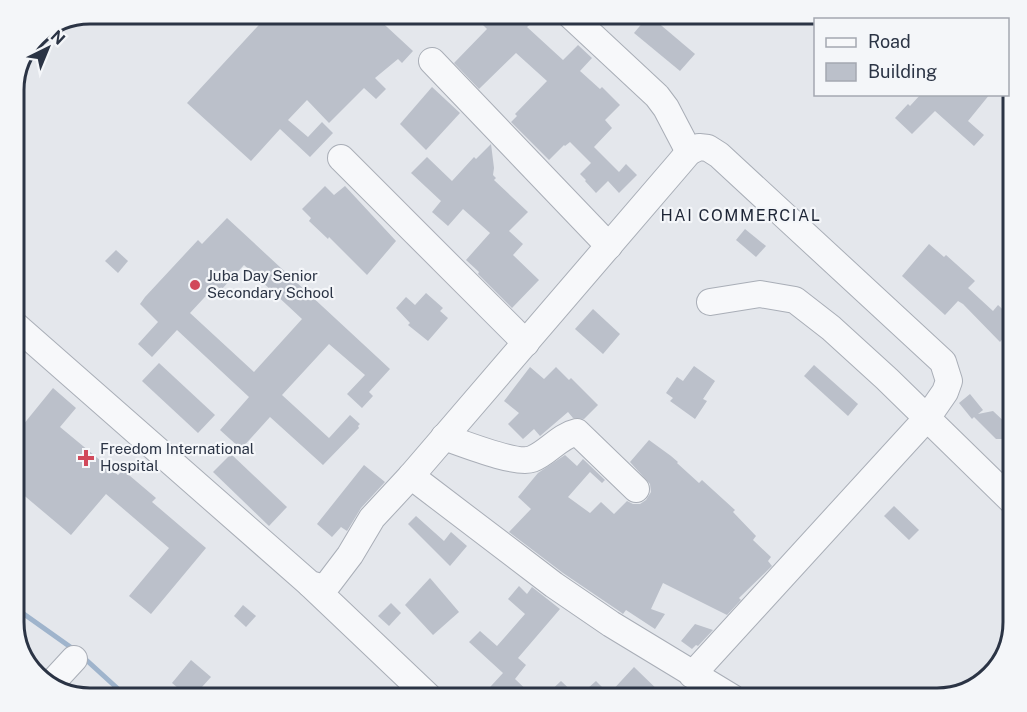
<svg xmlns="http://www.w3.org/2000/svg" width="1027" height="712" font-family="'Public Sans',sans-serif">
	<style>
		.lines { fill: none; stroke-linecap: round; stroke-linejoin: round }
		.stream { stroke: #9fb4cc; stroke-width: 5 }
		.building { fill: #bbc0ca; fill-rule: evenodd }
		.minor-casing { stroke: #a9aeb7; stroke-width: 28 }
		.minor { stroke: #f7f8fa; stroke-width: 26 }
		.poi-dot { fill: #d1495b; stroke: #f4f6f9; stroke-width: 2 }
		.labels { text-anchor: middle; stroke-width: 4.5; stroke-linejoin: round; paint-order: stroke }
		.poi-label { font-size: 15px; fill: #2b3445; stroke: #f4f6f9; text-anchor: start }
		.neighbourhood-label { font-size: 16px; letter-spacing: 1.5px; fill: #1d2536; stroke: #f4f6f9 }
		.rim { fill: none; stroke: #2b3445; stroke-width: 3 }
	</style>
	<rect width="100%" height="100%" fill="#e4e7ec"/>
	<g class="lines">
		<g class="stream">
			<path d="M14 607 76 651"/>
			<path d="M83 657 128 698"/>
		</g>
	</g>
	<g class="building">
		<path d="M269 14H373L413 51 402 63 398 59 375 78 386 89 376 99 364 88 329 123 307 100 288 120 308 137 322 122 333 133 310 157 280 129 251 161 187 103Z"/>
		<path d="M494 14H524L533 22 527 27 563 60 578 45 592 58 580 71 600 89 602 87 620 105 605 120 612 128 594 147 619 172 626 164 637 175 619 193 608 181 596 193 585 181 586 180 580 174 591 163 570 142 565 146 564 145 549 160 511 122 517 116 515 114 547 81 516 53 479 89 454 63 487 29 483 25Z"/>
		<path d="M649 15 695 54 680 71 634 33Z"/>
		<path d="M432 87 460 113 426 150 400 124Z"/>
		<path d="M921 94H990L968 121 984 135 974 146 935 111 912 134 895 118 908 104 910 106Z"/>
		<path d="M491 144 494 168 493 175 496 178 494 180 528 212 509 231 523 244 513 255 539 280 512 308 478 274 479 272 466 260 490 233 463 209 448 226 432 212 441 201 411 173 427 157 452 181 474 157 476 159Z"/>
		<path d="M325 186 334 195 345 186 396 241 367 275 329 237 328 239 309 221 311 218 302 209Z"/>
		<path d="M227 218 390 369 369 392 373 396 362 408 347 394 365 375 329 344 282 395 329 438 350 415 360 424 358 426 359 428 323 465 270 417 241 449 220 430 249 397 177 330 152 357 138 344 158 322 140 304 145 297 198 240 202 244ZM244 265 302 319 254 372 190 313 216 285 221 290Z"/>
		<path d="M745 229 766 246 756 257 736 240Z"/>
		<path d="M929 244 944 257 946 255 975 281 968 288 993 311 998 305 1013 319V327L1000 342 963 304 958 301 945 315 902 276Z"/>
		<path d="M116 250 128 261 118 273 105 261Z"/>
		<path d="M426 293 443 308 440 311 448 318 428 341 408 325 410 323 396 308 406 297 415 305Z"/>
		<path d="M593 309 620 334 603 354 575 329Z"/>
		<path d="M159 363 215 415 198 433 142 381Z"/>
		<path d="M814 365 858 404 848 416 804 376Z"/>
		<path d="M694 366 715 381 703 399 707 401 695 419 670 401 673 398 666 393 677 377 683 381Z"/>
		<path d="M530 367 544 379 556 367 569 380 571 378 598 405 584 419 573 418 568 412 540 436 534 429 523 439 508 424 519 413 504 401Z"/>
		<path d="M53 388 76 408 60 427 118 475 123 470 156 498 152 502 206 548 151 614 129 596 169 548 106 494 71 535 14 487V436Z"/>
		<path d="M970 394 983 410 978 414 993 411 1009 426V432L1002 439H996L974 417 972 419 959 403Z"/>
		<path d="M649 440 671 456 678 462 677 463 699 483 702 480 735 510 733 512 756 536 753 540 771 557 768 561 772 566 739 598 741 600 727 615 663 583 651 609 665 614 655 629 626 610 623 614 619 611 563 573 509 532 531 509 518 497 538 473 565 455 577 466 583 459 605 480 602 483 590 472 568 497 590 513 601 502 614 514 627 501 633 504H640L646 500 651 492 650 484 630 462Z"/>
		<path d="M231 454 287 507 269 526 213 472Z"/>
		<path d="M364 465 385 482 361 508 347 531 341 527 332 537 317 524Z"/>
		<path d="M894 506 919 530 909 540 884 516Z"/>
		<path d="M416 516 444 541 451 532 467 546 450 566 408 524Z"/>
		<path d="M430 578 459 612 433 635 405 605Z"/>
		<path d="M519 586 527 594 532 587 560 609 518 658 526 665 515 679 535 698H480L503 673 469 642 480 631 497 646 525 614 508 599Z"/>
		<path d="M391 603 401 613 389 626 378 616Z"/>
		<path d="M243 605 256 616 246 627 234 616Z"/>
		<path d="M695 624 713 630 698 646 696 645 692 649 681 641Z"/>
		<path d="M191 660 211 677 192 698H190L172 683Z"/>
		<path d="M634 667 667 699 543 698 561 681 578 697 596 681 609 694Z"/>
	</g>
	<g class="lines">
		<g class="minor-casing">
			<g id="minor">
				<path d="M569 14 657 96 666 108 689 152"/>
				<path d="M432 61 609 246"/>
				<path d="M341 158 526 343"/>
				<path d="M710 302 760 294 795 300 831 328 887 379 1013 502"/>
				<path d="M14 324 310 584 321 587 328 584 350 555 372 518 411 476 678 165 689 152 699 147 708 148 719 155 943 362 949 381 945 392 927 418 692 675"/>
				<path d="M444 437C462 443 516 465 532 459 548 453 559 436 577 432L636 489"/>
				<path d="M411 476 554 585 611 624 733 698"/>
				<path d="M310 584 430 698"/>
				<path d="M50 685 74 659"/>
			</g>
		</g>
		<use href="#minor" class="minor"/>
	</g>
	<g class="poi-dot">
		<circle cx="195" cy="285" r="6"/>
		<path d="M83 449h6v6h6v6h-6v6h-6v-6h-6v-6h6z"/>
	</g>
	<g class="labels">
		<g class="poi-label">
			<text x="207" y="281">Juba Day Senior<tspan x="207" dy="17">Secondary School</tspan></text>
			<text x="100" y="454">Freedom International<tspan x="100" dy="17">Hospital</tspan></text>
		</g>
		<g class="neighbourhood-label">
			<text x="741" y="221">HAI COMMERCIAL</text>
		</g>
	</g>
	<path d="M0 0H1027V712H0ZM90 24H937A66 66 0 0 1 1003 90V622A66 66 0 0 1 937 688H90A66 66 0 0 1 24 622V90A66 66 0 0 1 90 24Z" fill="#f4f6f9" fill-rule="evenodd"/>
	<path class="rim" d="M90 24H937A66 66 0 0 1 1003 90V622A66 66 0 0 1 937 688H90A66 66 0 0 1 24 622V90A66 66 0 0 1 90 24Z"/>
	<rect x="814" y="18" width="195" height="78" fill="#f4f6f9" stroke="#a4a8b1" stroke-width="1.5"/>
	<rect x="826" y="38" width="30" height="9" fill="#f7f8fa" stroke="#a4a8b1" stroke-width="1.5"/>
	<text x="868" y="48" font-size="18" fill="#2b3445">Road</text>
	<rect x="826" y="63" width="30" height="18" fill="#bbc0ca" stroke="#a4a8b1" stroke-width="1.5"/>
	<text x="868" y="78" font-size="18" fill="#2b3445">Building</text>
	<g transform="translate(48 48) rotate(43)" stroke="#f4f6f9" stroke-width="4.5" paint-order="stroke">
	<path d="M0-4.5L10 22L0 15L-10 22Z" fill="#2b3445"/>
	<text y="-9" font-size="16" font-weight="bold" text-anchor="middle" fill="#2b3445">N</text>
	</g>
</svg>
